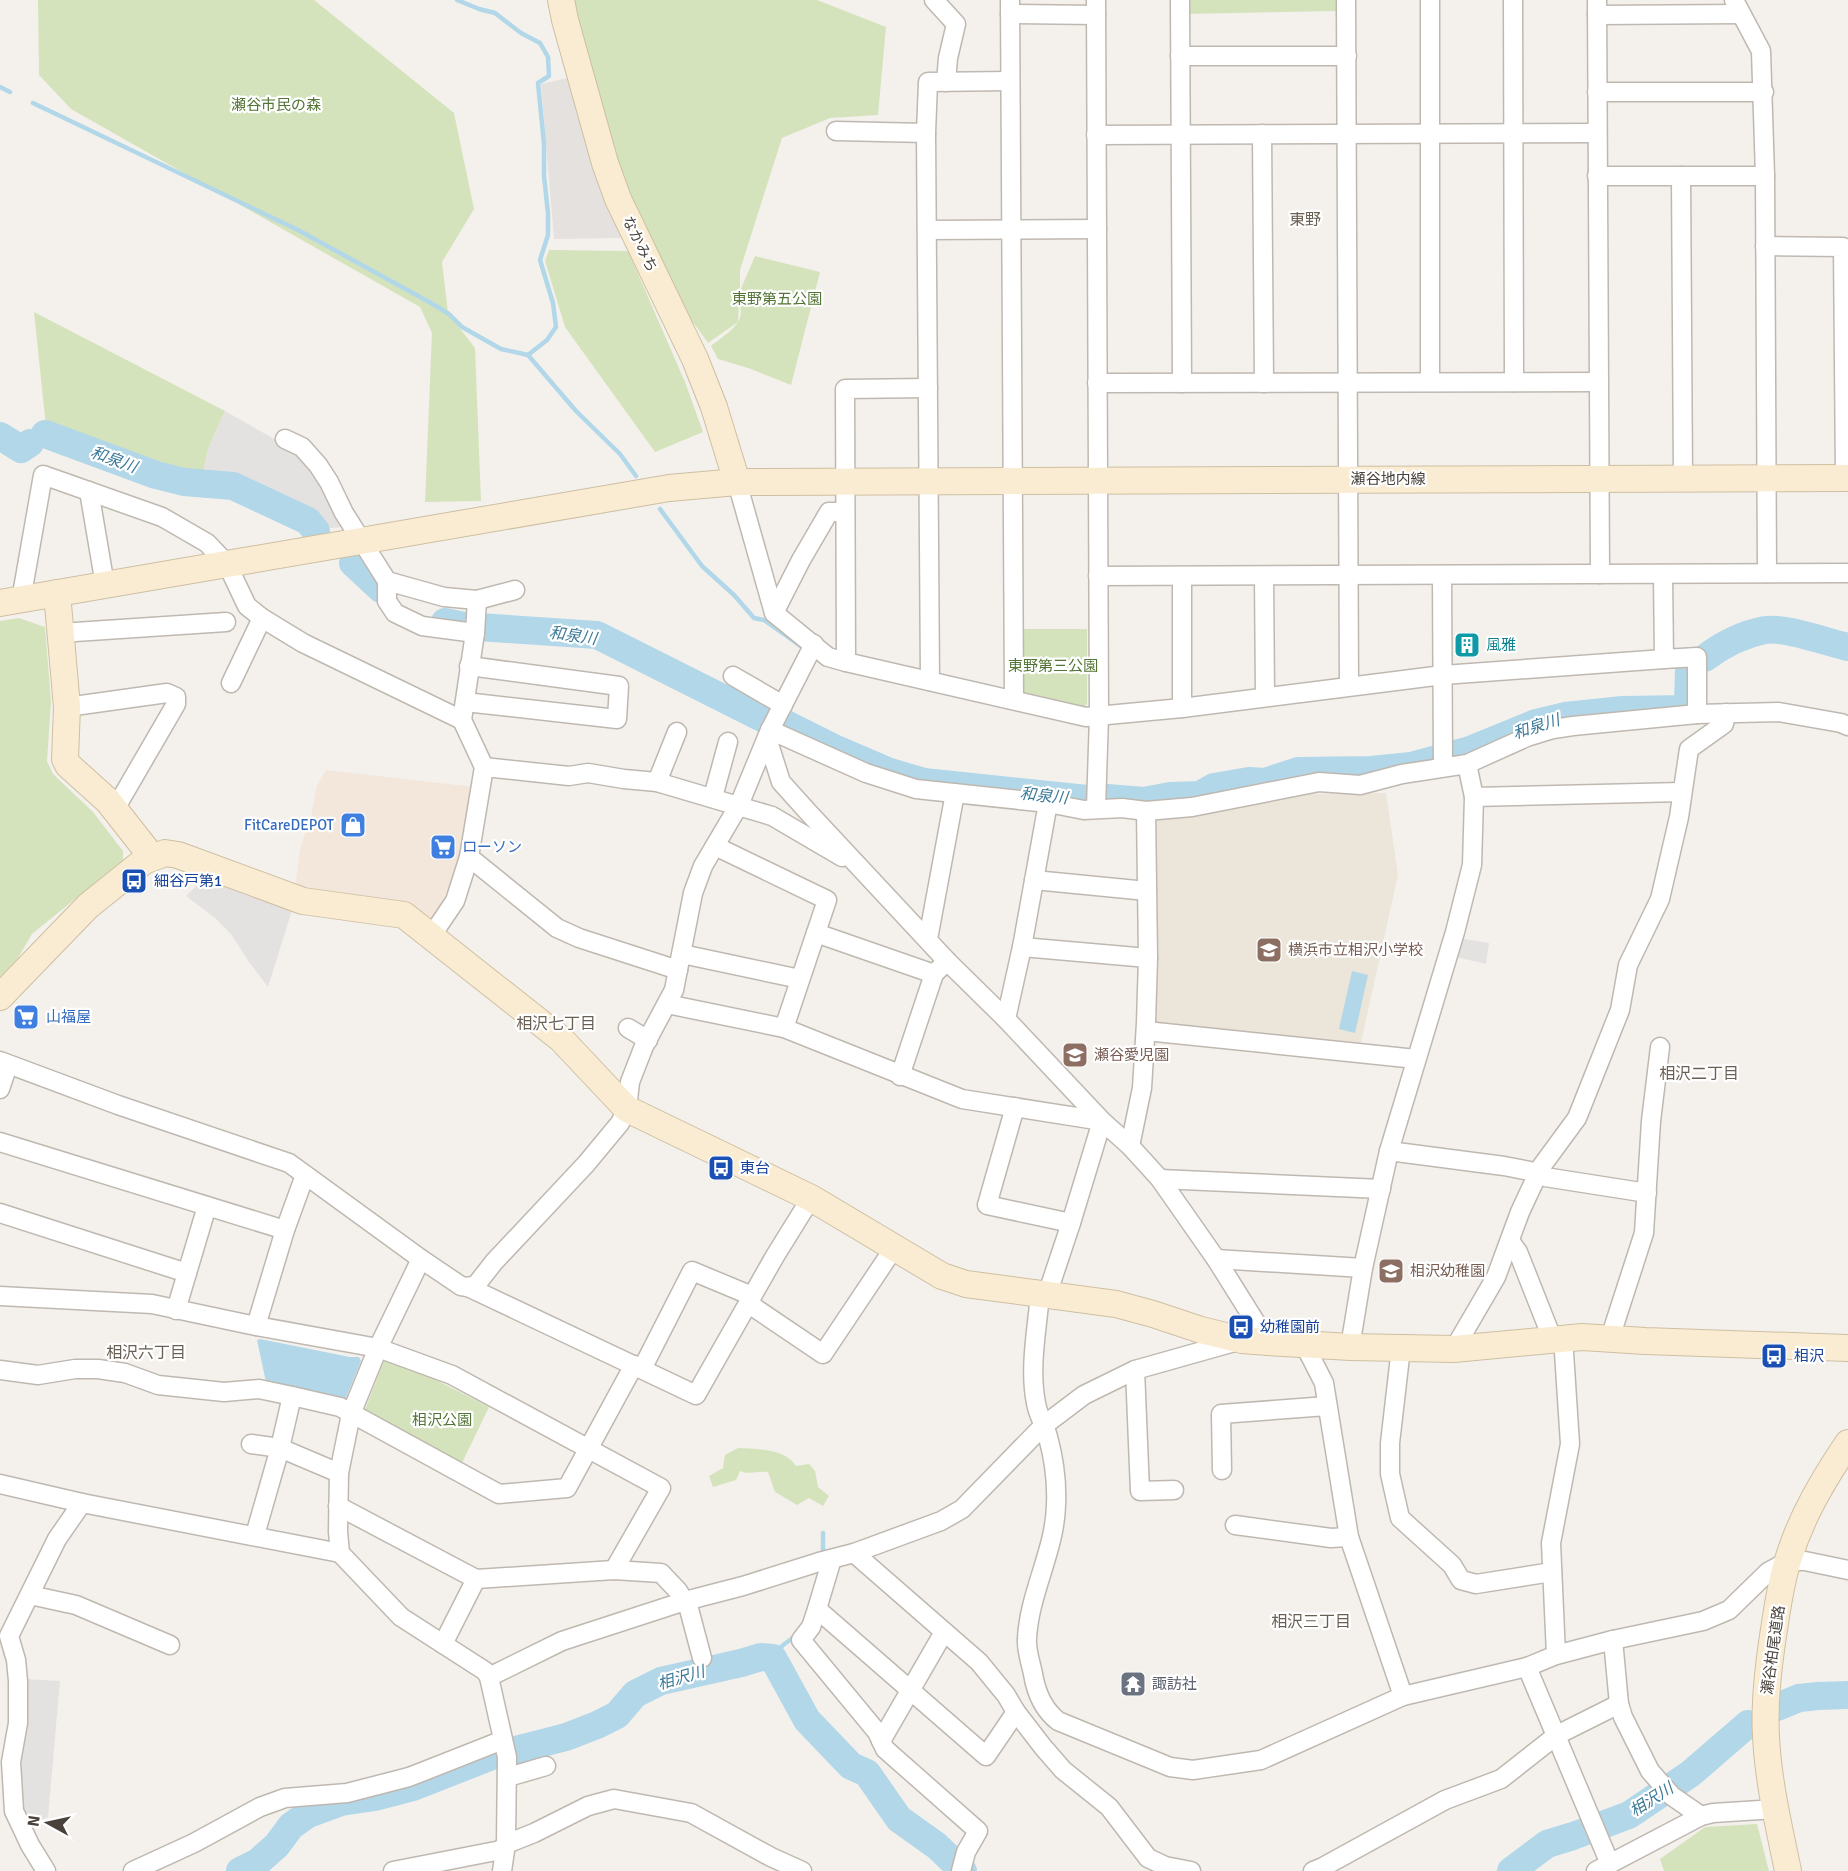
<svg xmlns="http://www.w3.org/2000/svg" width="1848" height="1871" font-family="Signika,'Noto Sans JP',sans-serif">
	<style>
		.commercial { fill: #f3e7db }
		.industrial { fill: #e5e1de }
		.education { fill: #ece5d9 }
		.green { fill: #d4e3bb }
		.parking { fill: #e4e2e0 }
		.water { fill: #b1d7e9 }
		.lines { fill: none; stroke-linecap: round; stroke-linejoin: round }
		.stream { stroke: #b1d7e9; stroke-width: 4.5 }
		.river { stroke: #b1d7e9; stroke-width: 28 }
		.street-casing { stroke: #bfb8b0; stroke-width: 21 }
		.secondary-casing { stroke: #cebfa2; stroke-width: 28 }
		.street { stroke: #fff; stroke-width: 18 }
		.secondary { stroke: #f9ecd2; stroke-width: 26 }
		.labels { text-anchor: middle; stroke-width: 4.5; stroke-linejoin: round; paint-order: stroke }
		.park-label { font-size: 15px; fill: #527434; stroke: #fff }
		.street-label { font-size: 15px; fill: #48423b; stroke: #fff }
		.culture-label { font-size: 15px; fill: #0d838f; stroke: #fff; text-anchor: start }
		.shop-label { font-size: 15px; fill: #366cbe; stroke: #fff; text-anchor: start }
		.transit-label { font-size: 15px; fill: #164399; stroke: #fff; text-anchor: start }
		.education-label { font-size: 15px; fill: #785e54; stroke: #fff; text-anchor: start }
		.worship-label { font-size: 15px; fill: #5b616d; stroke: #fff; text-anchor: start }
		.neighbourhood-label { font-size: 16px; fill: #6a5f53; stroke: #fff }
		.water-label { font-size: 16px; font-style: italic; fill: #3b7999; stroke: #fff }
	</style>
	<rect width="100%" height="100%" fill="#f4f1ed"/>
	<path class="commercial" d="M326 770 475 787 470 821 457 865 447 891 431 925 295 887 300 849 311 817 316 788Z"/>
	<path class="industrial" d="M567 78 598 181 621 238 554 239 541 84Z"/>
	<path class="education" d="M1386 793 1398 875 1360 1047 1156 1025V820L1158 814 1306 794Z"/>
	<g class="green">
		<path d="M38 0H314L454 113 474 209 442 262 448 313 475 348 481 501 425 502 432 333 420 307 71 109 39 75Z"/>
		<path d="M568 0H817L886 27 878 115 830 118 782 138 740 270V291L755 256 820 272 791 385 751 369 718 359 711 346C723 336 748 323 739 304L738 322 708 343 678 301 626 203Z"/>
		<path d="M1184 0H1338V11L1184 14Z"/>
		<path d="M549 250 628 251 685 382 703 432 655 452 565 327 545 261Z"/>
		<path d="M34 312 225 411 208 449 202 479 168 472 46 427Z"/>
		<path d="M19 618 45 627 51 702 47 761 53 774 93 812 123 851V860L32 934 18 958 0 977V621Z"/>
		<path d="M1020 629H1087V704L1082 708 1017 693Z"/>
		<path d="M384 1361 434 1379 489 1407 461 1465 363 1415Z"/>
		<path d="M738 1448C757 1449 785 1448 796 1466L809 1464 815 1471 818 1487 829 1496 823 1506 809 1498 797 1505 775 1492 768 1472C758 1471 749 1475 740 1471L736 1480 713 1487 709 1476 723 1468 725 1455Z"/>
		<path d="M1757 1824 1769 1871H1664L1660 1859 1705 1827Z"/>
	</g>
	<g class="parking">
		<path d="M225 411 301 454 317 470 343 527 321 529 311 517 242 484 202 479 208 449Z"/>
		<path d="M206 876 293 907 268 987 249 962 231 934 215 918 186 896Z"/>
		<path d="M1465 939 1489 943 1486 964 1456 957 1460 942Z"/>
		<path d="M26 1679 60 1681 48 1817 27 1825 20 1803 18 1788Z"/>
	</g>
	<g class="water">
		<path d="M1352 971 1368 975 1355 1033 1339 1029Z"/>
		<path d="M260 1339 350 1357H359L361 1361 345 1400 266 1382 257 1340Z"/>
	</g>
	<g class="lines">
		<g class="stream">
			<path d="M457 0 479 9 495 13 521 33 540 43 548 57 549 76 538 83 544 144V176L548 213V235L540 260 553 303 556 327 547 340 528 355"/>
			<path d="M0 87 10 92"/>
			<path d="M33 103 298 230 431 303 449 314 462 327 501 349 528 355 576 411 620 454 636 476"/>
			<path d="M660 509 702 566 734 595 754 618 764 620 802 647"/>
			<path d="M823 1557V1533"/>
			<path d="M773 1658 783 1645 797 1635"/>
		</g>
		<g class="river">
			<path d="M45 434 156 475 184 482 233 486 308 521 316 531"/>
			<path d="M0 436 21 449 30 443"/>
			<path d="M353 563 381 589"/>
			<path d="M445 622 464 626 597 635 766 720 784 723 834 748 890 772 924 782 1087 799 1107 798 1144 801 1170 796 1200 795 1214 787 1249 781 1265 782 1298 771 1371 770 1411 766 1470 750 1536 723 1565 716 1623 710 1685 709 1688 704 1689 670 1691 669"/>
			<path d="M1705 658C1722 645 1744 634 1765 630 1786 627 1826 642 1848 647"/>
			<path d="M1777 1707 1799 1698 1818 1696 1848 1695"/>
			<path d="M240 1871 258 1862 277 1845 291 1826 308 1814 341 1802 375 1797 413 1787 492 1756 566 1737 597 1725 617 1715 635 1694 661 1681 741 1663 761 1657 773 1658 807 1720 851 1766 867 1773 899 1819 937 1846 963 1871"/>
			<path d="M1511 1871 1547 1844 1573 1836 1629 1815 1690 1774 1748 1724"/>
		</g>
		<g class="street-casing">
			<g id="street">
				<path d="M934 0 956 24 948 58 946 82"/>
				<path d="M1010 0 1014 700"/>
				<path d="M1096 0 1099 716 1096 808"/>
				<path d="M1180 0 1182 383"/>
				<path d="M1346 0 1349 686"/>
				<path d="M1430 0V382"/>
				<path d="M1513 0 1514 382"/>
				<path d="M1597 0 1600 574"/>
				<path d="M1734 0 1761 51 1765 176 1767 573"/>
				<path d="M1010 14 1096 15"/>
				<path d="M1597 15 1741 14"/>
				<path d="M1180 56H1347"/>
				<path d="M1597 92H1764"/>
				<path d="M836 131 926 133"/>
				<path d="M1262 134 1264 383"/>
				<path d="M1096 135 1597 133"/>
				<path d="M1597 176H1765"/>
				<path d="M1681 176 1683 478"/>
				<path d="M927 230 1097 229"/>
				<path d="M1765 246 1843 247 1845 478"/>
				<path d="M1097 383 1597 382"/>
				<path d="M285 439 302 447 318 465 329 482 344 513 387 581 444 597 477 600 515 590"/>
				<path d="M737 482 774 613 828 657 846 662 1086 717 1182 708 1443 675 1664 659"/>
				<path d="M89 491 105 585"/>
				<path d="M1663 574 1664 659 1697 657V714"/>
				<path d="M1442 575 1443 767"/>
				<path d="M1098 576 1848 573"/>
				<path d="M1182 576V708"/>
				<path d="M1264 576 1265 697"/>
				<path d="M387 581V601L395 613 422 626 475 633"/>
				<path d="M21 600 43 475 162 517 207 543 227 564 247 606 262 618 303 643 462 720"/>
				<path d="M774 613 801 560 829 512H845"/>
				<path d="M60 633 226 622"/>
				<path d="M846 662 845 389 928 388"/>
				<path d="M733 676 783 705"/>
				<path d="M930 681 926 133 928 82 1010 81"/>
				<path d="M231 683 262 618"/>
				<path d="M465 702 617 719 619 686 469 666"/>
				<path d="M67 707 167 693 176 697V704L115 809"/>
				<path d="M770 730 866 773 916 789 1048 803 1084 810 1122 808 1146 811 1192 807 1319 782 1360 785 1402 774 1467 764 1527 737 1553 729 1573 726 1697 714 1779 712 1841 723 1848 726"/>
				<path d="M767 738 781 782 808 812 947 961 1006 1019 1102 1121 1130 1146 1160 1179 1216 1259 1268 1342"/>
				<path d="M484 767 569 776 588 773 624 779 657 782 772 816 842 857"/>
				<path d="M657 782 677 732"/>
				<path d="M713 797 728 742"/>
				<path d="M1474 797 1682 792"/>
				<path d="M715 846 827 900 784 1028"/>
				<path d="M469 857 557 928 579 938 678 970"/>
				<path d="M1034 880 1147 891"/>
				<path d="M816 933 934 974 947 961"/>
				<path d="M432 935 455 901 469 857 484 767 462 720 475 633 477 600"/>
				<path d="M928 939 955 793"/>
				<path d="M1022 947 1148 958"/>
				<path d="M682 954 800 979"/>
				<path d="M667 1004 784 1028 962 1099 1102 1121 1071 1223 1047 1295"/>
				<path d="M1006 1019 1022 947 1048 803"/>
				<path d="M628 1028 648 1040"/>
				<path d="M1146 1031 1416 1059"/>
				<path d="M0 1061 118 1105 289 1163 421 1259 461 1286 468 1287 476 1285 494 1262 586 1164 620 1123 627 1109 630 1082 644 1046 674 990 693 893 703 866 739 805 770 730 814 644"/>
				<path d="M900 1076 934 974"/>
				<path d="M0 1089 8 1065"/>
				<path d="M1015 1107 987 1205 1071 1223"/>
				<path d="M0 1142 285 1230"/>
				<path d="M1130 1146 1142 1088 1146 1023 1148 958 1146 811"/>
				<path d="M1389 1151 1504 1166 1530 1171 1545 1177 1647 1193"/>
				<path d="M1160 1179 1381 1189"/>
				<path d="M0 1213 187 1273"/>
				<path d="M1510 1241 1518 1252 1552 1338"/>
				<path d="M421 1259 378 1348 351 1414 339 1473 338 1532 340 1553 401 1617 485 1671 489 1677 507 1757 506 1844 502 1871"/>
				<path d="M1216 1259 1363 1268"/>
				<path d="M468 1287 696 1395 775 1256 811 1198"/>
				<path d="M1040 1294C1037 1330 1029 1368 1036 1403 1038 1416 1045 1425 1048 1437 1054 1459 1057 1483 1056 1505 1055 1551 1029 1593 1027 1639 1026 1650 1031 1663 1033 1674 1036 1692 1044 1710 1058 1721L1170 1767 1193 1770 1261 1760 1403 1696 1527 1667 1556 1655 1613 1640 1703 1621 1729 1610 1768 1572 1788 1561H1805L1848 1570"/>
				<path d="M0 1296 152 1304 251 1325 378 1348 452 1375 661 1488 614 1570"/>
				<path d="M749 1304 823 1354 894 1248"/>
				<path d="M176 1310 207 1206"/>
				<path d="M256 1326 285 1230 305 1175"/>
				<path d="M1610 1338 1644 1233 1651 1121 1660 1047"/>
				<path d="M1304 1344 1324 1383 1349 1537 1403 1696"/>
				<path d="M1350 1347 1363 1268 1389 1151 1455 932 1472 865 1474 797 1467 764"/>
				<path d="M1401 1348 1390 1443V1474L1400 1518 1452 1565 1461 1580 1476 1584 1552 1572"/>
				<path d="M1454 1349 1496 1277 1520 1212 1541 1167 1577 1118 1620 1010 1628 965 1660 899 1679 817 1689 749 1724 724 1726 713"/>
				<path d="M642 1369 692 1271 752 1296"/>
				<path d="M0 1370 38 1375 75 1369H98L125 1373 158 1385 224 1392 259 1389 292 1396 340 1407 499 1494 567 1488 634 1365"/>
				<path d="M1135 1370 1140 1491 1174 1490"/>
				<path d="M251 1444 280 1448 339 1473"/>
				<path d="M1222 1470 1221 1414 1327 1406"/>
				<path d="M0 1484 82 1503"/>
				<path d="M338 1506 476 1579 614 1570 661 1573 678 1591 689 1609 702 1658"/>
				<path d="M1235 1525 1331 1538 1349 1537"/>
				<path d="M255 1535 280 1448 292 1396"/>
				<path d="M854 1553 979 1662 1006 1695 1016 1712 1043 1747 1063 1770 1109 1807 1148 1858 1165 1866 1191 1871"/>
				<path d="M30 1595 76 1605 170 1645"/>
				<path d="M817 1609 832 1559"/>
				<path d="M1613 1640 1619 1704 1623 1717 1650 1771 1672 1796 1701 1816"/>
				<path d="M443 1644 476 1579"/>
				<path d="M1556 1655 1551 1543 1570 1444 1563 1337"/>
				<path d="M1527 1667 1610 1864"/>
				<path d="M489 1677 562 1641 685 1601 743 1586 819 1562 854 1553 941 1521 962 1509 1043 1426 1084 1395 1135 1370 1238 1341"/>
				<path d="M881 1741 944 1632"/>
				<path d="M508 1777 546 1766"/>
				<path d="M46 1871 30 1845 14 1811 11 1762 18 1723V1681L16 1660 9 1636 57 1539 82 1503 340 1553"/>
				<path d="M133 1871 194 1843 260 1807 285 1798 347 1793 409 1777 503 1740"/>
				<path d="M393 1871 501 1850 506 1844 534 1833 588 1806 614 1799 691 1813 771 1857 802 1871"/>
				<path d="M961 1871 966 1852 978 1831 885 1749 877 1732 801 1640 811 1627 817 1609 986 1756 1016 1712"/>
				<path d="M1313 1871 1323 1867 1445 1800 1501 1779 1557 1735 1619 1704"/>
				<path d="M1596 1871 1701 1816 1713 1813 1776 1809"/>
			</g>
		</g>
		<g class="secondary-casing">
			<g id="secondary">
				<path d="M561 0 565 20 605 163 618 199 695 359 714 407 737 482"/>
				<path d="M57 593 67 707 65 759 68 765 108 801 152 857"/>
				<path d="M0 603 669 488 737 482 1848 478"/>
				<path d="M0 997 88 906 144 861 165 853 178 855 303 901 404 915 561 1039 627 1109 811 1198 942 1276 966 1284 1116 1304 1153 1314 1201 1330 1242 1340 1268 1342 1350 1347 1454 1349 1582 1337 1645 1341 1848 1348"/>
				<path d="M1788 1871C1779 1827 1768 1781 1766 1736 1764 1703 1768 1669 1773 1636 1777 1611 1780 1585 1788 1560 1801 1517 1823 1480 1848 1443"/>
			</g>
		</g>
		<use href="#street" class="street"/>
		<use href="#secondary" class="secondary"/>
	</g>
	<defs>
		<g id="building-square" transform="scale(1.35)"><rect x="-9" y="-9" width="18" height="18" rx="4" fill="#0f9aa8" stroke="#fff"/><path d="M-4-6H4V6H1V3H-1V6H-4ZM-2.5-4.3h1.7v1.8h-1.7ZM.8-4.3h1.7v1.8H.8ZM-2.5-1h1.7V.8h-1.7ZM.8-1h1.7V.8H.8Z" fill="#fff"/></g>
		<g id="shop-square" transform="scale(1.35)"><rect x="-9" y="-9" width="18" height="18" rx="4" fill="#3f7fe0" stroke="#fff"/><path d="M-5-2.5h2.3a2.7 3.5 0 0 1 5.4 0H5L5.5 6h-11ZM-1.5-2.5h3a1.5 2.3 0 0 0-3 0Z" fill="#fff"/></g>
		<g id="supermarket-square" transform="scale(1.35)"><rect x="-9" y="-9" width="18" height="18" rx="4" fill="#3f7fe0" stroke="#fff"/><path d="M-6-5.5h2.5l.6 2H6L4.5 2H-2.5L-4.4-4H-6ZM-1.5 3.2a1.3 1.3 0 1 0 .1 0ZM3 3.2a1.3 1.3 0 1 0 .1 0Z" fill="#fff"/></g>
		<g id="bus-square" transform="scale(1.35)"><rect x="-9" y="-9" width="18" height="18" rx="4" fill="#1a4fb4" stroke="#fff"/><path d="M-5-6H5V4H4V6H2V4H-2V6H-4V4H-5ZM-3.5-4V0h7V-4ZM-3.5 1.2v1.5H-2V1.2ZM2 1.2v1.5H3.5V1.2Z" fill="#fff"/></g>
		<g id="school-square" transform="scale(1.35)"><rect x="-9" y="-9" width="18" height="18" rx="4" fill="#8d6e63" stroke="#fff"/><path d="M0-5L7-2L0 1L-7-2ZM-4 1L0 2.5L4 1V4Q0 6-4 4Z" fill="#fff"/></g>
		<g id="temple-square" transform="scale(1.35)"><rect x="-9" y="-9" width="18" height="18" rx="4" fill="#6b7280" stroke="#fff"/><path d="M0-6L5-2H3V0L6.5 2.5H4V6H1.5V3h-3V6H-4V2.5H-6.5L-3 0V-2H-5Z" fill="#fff"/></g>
	</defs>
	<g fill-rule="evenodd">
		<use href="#building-square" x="1467" y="645"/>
		<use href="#shop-square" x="353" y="825"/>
		<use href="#supermarket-square" x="443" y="847"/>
		<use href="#bus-square" x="134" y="881"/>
		<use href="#school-square" x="1269" y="950"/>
		<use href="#supermarket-square" x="26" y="1017"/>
		<use href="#school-square" x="1075" y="1055"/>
		<use href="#bus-square" x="721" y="1168"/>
		<use href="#school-square" x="1391" y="1271"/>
		<use href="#bus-square" x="1241" y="1327"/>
		<use href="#bus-square" x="1774" y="1356"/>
		<use href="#temple-square" x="1133" y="1684"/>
	</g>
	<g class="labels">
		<g class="park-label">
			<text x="276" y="110">瀬谷市民の森</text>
			<text x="777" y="304">東野第五公園</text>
			<text x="1053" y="671">東野第三公園</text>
			<text x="442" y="1425">相沢公園</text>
		</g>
		<g class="street-label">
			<text transform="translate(640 244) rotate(64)" y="5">なかみち</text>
			<text x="1388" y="484">瀬谷地内線</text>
			<text transform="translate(1773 1650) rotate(-82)" y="5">瀬谷柏尾道路</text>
		</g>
		<g class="culture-label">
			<text x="1486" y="650">風雅</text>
		</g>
		<g class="shop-label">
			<text x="334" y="830" text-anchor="end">FitCareDEPOT</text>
			<text x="462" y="852">ローソン</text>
			<text x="46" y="1022">山福屋</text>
		</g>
		<g class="transit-label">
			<text x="154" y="886">細谷戸第1</text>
			<text x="740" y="1173">東台</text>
			<text x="1260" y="1332">幼稚園前</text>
			<text x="1794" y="1361">相沢</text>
		</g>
		<g class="education-label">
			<text x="1288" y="955">横浜市立相沢小学校</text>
			<text x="1094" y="1060">瀬谷愛児園</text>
			<text x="1410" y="1276">相沢幼稚園</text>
		</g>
		<g class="worship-label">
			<text x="1152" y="1689">諏訪社</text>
		</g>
		<g class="neighbourhood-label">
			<text x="1305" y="225">東野</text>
			<text x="556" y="1029">相沢七丁目</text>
			<text x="1699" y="1079">相沢二丁目</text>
			<text x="146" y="1358">相沢六丁目</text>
			<text x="1311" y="1627">相沢三丁目</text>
		</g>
		<g class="water-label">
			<text transform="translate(114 459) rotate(20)" y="6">和泉川</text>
			<text transform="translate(573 635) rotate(8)" y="6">和泉川</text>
			<text transform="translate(1536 726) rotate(-18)" y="6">和泉川</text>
			<text transform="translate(1044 795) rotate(6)" y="6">和泉川</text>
			<text transform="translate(681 1677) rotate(-16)" y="6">相沢川</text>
			<text transform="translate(1651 1799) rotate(-33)" y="6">相沢川</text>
		</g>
	</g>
	<g transform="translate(48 1823) rotate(278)" stroke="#ffffff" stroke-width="4.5" paint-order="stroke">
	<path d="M0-4.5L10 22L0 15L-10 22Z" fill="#48423b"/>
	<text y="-9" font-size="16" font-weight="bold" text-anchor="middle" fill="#48423b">N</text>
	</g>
</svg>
